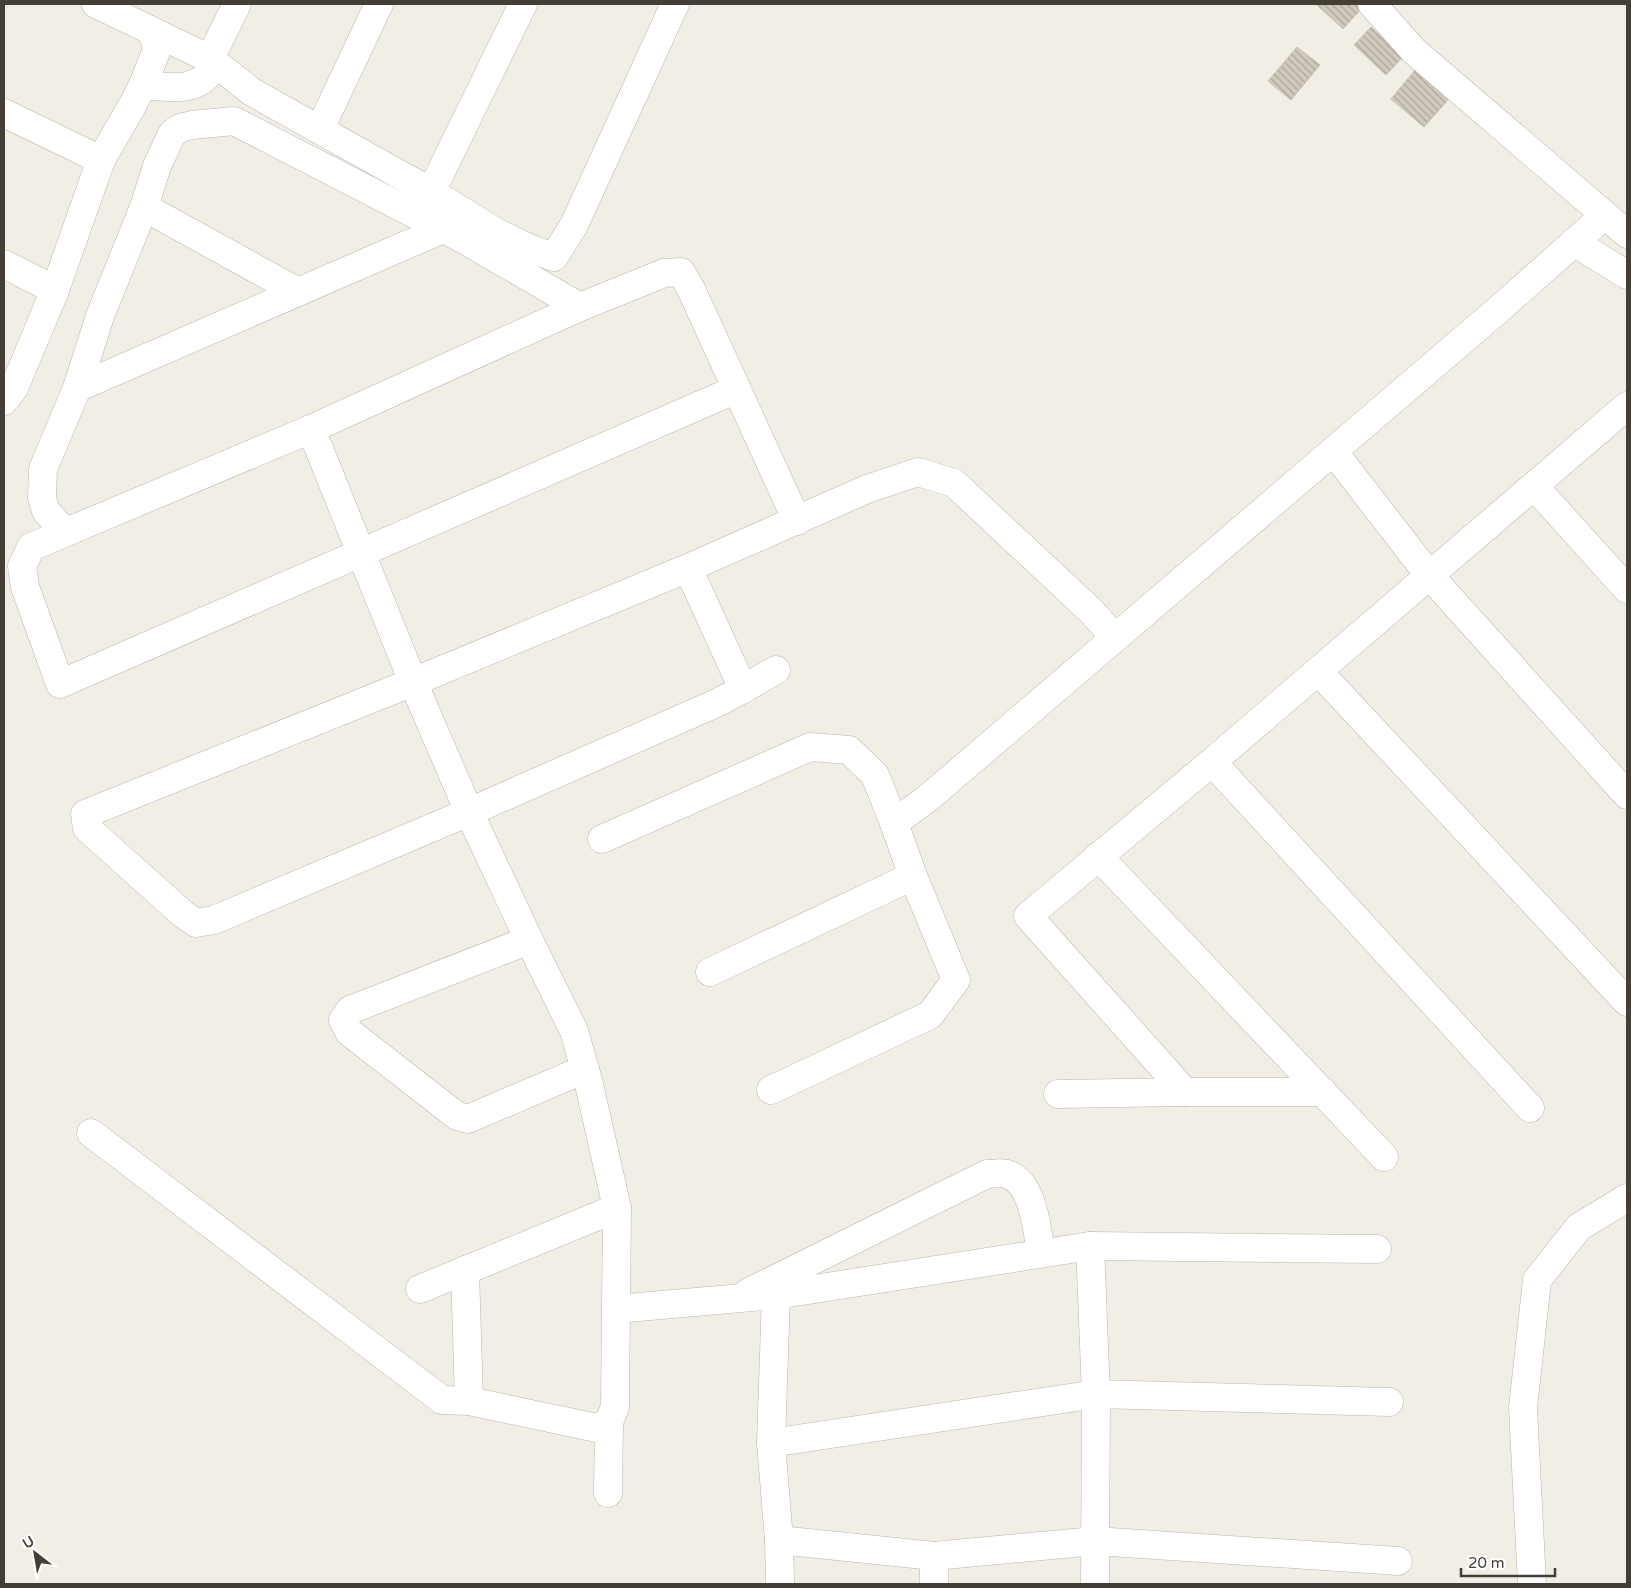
<svg xmlns="http://www.w3.org/2000/svg" width="1631" height="1588" font-family="'Varela Round',sans-serif">
	<style>
		.building { fill: url(#building-back-hatch); stroke: #cbc2b0 }
		.lines { fill: none; stroke-linecap: round; stroke-linejoin: round }
		.minor-casing { stroke: #bbb6a9; stroke-width: 29 }
		.minor { stroke: #fff; stroke-width: 28 }
	</style>
	<defs>
		<pattern id="building-back-hatch" width="6" height="6" patternUnits="userSpaceOnUse" patternTransform="scale(1.25)"><rect width="6" height="6" fill="#d1cabc"/><path d="M-1 5l2 2M0 0l6 6M5-1l2 2" fill="none" stroke="#aba59a"/></pattern>
	</defs>
	<rect width="100%" height="100%" fill="#f1eee6"/>
	<g class="building">
		<path d="M1316 4H1359L1363 7 1343 29Z"/>
		<path d="M1371 27 1403 57 1386 75 1354 45Z"/>
		<path d="M1297 47 1320 65 1291 100 1268 81Z"/>
		<path d="M1415 70 1449 99 1424 127 1391 99Z"/>
	</g>
	<g class="lines">
		<g class="minor-casing">
			<g id="minor">
				<path d="M96 4 210 59 252 92 431 192 496 232 531 249 554 257 574 225 675 4"/>
				<path d="M1372 4 1414 51 1627 234"/>
				<path d="M143 85C166 87 196 93 211 71L210 59 237 4"/>
				<path d="M4 113 101 160"/>
				<path d="M320 129 379 4"/>
				<path d="M431 192 523 4"/>
				<path d="M144 207 298 292"/>
				<path d="M443 229 77 388 100 316 144 207 157 166 172 134 180 128 192 125 234 121 463 239 580 307"/>
				<path d="M1574 242 1627 275"/>
				<path d="M4 264 55 290"/>
				<path d="M737 389 60 684 25 587 22 566 31 547 311 429 580 307 664 273 681 272 691 289 797 521"/>
				<path d="M4 401 14 388 55 290 101 160 132 106 143 85 157 49 152 31"/>
				<path d="M1333 451 1429 575 1627 795"/>
				<path d="M1534 486 1627 589"/>
				<path d="M65 532 46 511 42 498 43 469 77 388"/>
				<path d="M688 568 743 689 719 702 469 812 214 920 196 923 183 914 87 828 85 814 413 682 688 568 867 489 918 472 954 483 1092 612 1115 638 1498 310 1605 215"/>
				<path d="M1318 671 1627 1002"/>
				<path d="M743 689 776 670"/>
				<path d="M1212 762 1530 1108"/>
				<path d="M602 839 810 747 849 750 875 775 894 823 928 798 1115 638"/>
				<path d="M1098 856 1384 1157"/>
				<path d="M529 940 350 1010 343 1020 349 1032 457 1116 468 1119 585 1069"/>
				<path d="M710 972 913 876"/>
				<path d="M771 1090 930 1015 956 980 913 876 894 823"/>
				<path d="M1185 1092 1028 916 1212 762 1627 406"/>
				<path d="M1058 1094 1185 1092H1323"/>
				<path d="M91 1133 442 1400 469 1401 597 1428 609 1422 615 1407 617 1208 588 1080 574 1031 529 940 469 812 413 682 311 429"/>
				<path d="M1090 1246 1377 1249"/>
				<path d="M465 1270 469 1401"/>
				<path d="M420 1289 617 1208"/>
				<path d="M749 1292 987 1174C993 1174 1002 1172 1007 1174 1034 1183 1037 1230 1041 1253"/>
				<path d="M776 1295 771 1443 779 1540 780 1584"/>
				<path d="M616 1309 776 1295 1090 1246 1096 1394 1095 1584"/>
				<path d="M771 1443 1096 1394 1389 1402"/>
				<path d="M608 1493 609 1422"/>
				<path d="M779 1540 934 1556 1095 1541 1398 1561"/>
				<path d="M934 1584V1556"/>
				<path d="M1532 1584 1523 1408 1537 1280 1579 1227 1627 1198"/>
			</g>
		</g>
		<use href="#minor" class="minor"/>
	</g>
	<rect width="1631" height="1588" fill="none" stroke="#433e36" stroke-width="10"/>
	<g transform="translate(35 1553) rotate(329)" stroke="#ffffff" stroke-width="4" paint-order="stroke">
	<path d="M0-4L9 19L0 12L-9 19Z" fill="#433e36"/>
	<text y="-8" font-size="14" font-weight="bold" text-anchor="middle" fill="#433e36">U</text>
	</g>
	<path d="M1461 1568v8h94v-8" fill="none" stroke="#433e36" stroke-width="2.5"/>
	<text x="1468" y="1568" font-size="15" fill="#433e36" stroke="#ffffff" stroke-width="4" paint-order="stroke">20 m</text>
</svg>
